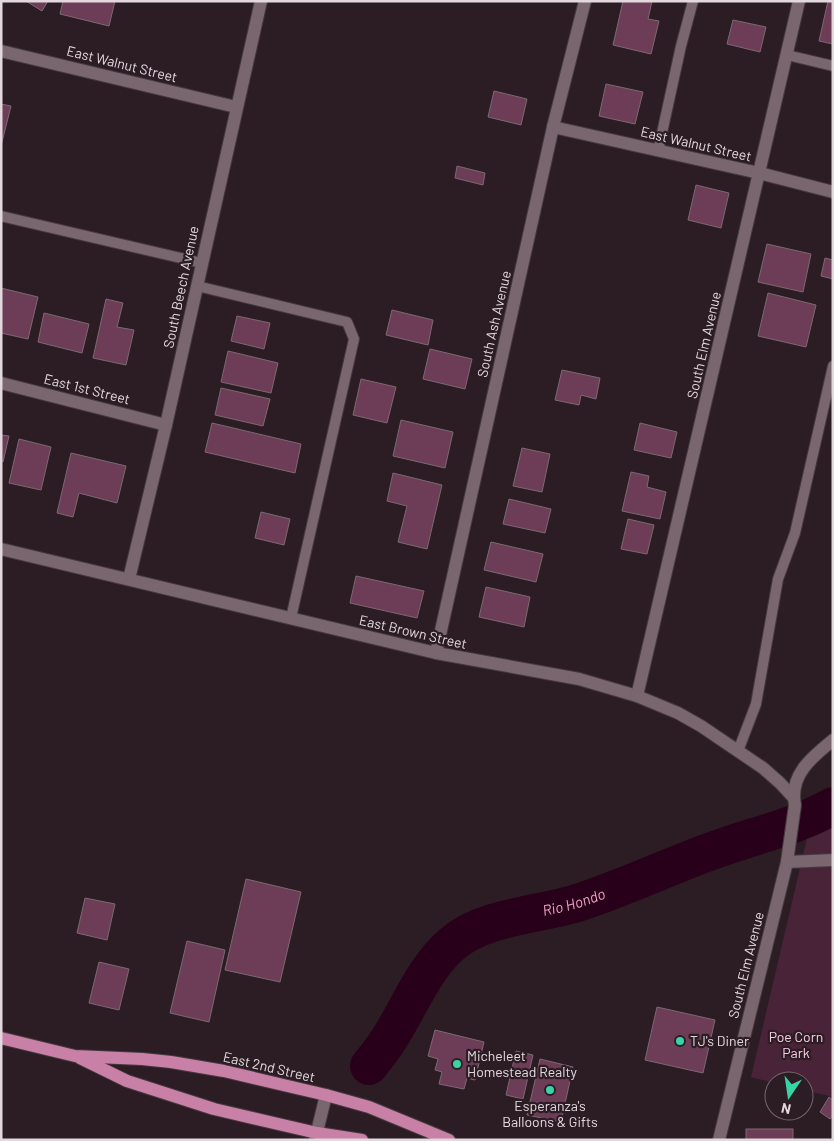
<svg xmlns="http://www.w3.org/2000/svg" width="834" height="1141" font-family="Barlow,sans-serif">
	<style>
		.green { fill: #492338 }
		.lines { fill: none; stroke-linecap: round; stroke-linejoin: round }
		.river { stroke: #290019; stroke-width: 38 }
		.building { fill: #6d3c56; stroke: #7c6972 }
		.lane-casing { stroke: #463940; stroke-width: 12 }
		.street-casing { stroke: #463940; stroke-width: 14 }
		.primary-casing { stroke: #463940; stroke-width: 14 }
		.lane { stroke: #79666f; stroke-width: 10 }
		.street { stroke: #79666f; stroke-width: 12 }
		.primary { stroke: #c980a6; stroke-width: 12 }
		.poi-dot { fill: #39d4a5; stroke: #2c1d25; stroke-width: 2 }
		.labels { text-anchor: middle; stroke-width: 4.5; stroke-linejoin: round; paint-order: stroke }
		.street-label { font-size: 14px; fill: #e3d8dd; stroke: #2c1d25 }
		.park-label { font-size: 14px; fill: #fdcbe3; stroke: #2c1d25 }
		.poi-label { font-size: 14px; fill: #e3d8dd; stroke: #2c1d25; text-anchor: start }
		.water-label { font-size: 15px; font-style: italic; fill: #f2a2cb; stroke: #2c1d25 }
	</style>
	<rect width="100%" height="100%" fill="#2c1d25"/>
	<path class="green" d="M833 806V1097L804 1090V1081H774V1083L751 1077 812 817Z"/>
	<g class="lines">
		<path class="river" id="s1" d="M369 1066C375 1058 382 1050 387 1042 409 1009 422 970 452 944 483 917 536 915 574 904 625 888 673 864 723 847 760 834 798 826 833 806"/>
	</g>
	<g class="building">
		<path d="M26 1H48L42 11Z"/>
		<path d="M63 1H115L109 26 60 14Z"/>
		<path d="M623 1H652L648 19 659 21 651 54 613 45Z"/>
		<path d="M828 1H833V44L819 41Z"/>
		<path d="M733 20 766 27 760 52 727 44Z"/>
		<path d="M606 84 643 92 635 124 599 116Z"/>
		<path d="M494 91 527 99 521 125 488 117Z"/>
		<path d="M1 104 11 106 1 146Z"/>
		<path d="M457 166 485 173 483 185 455 178Z"/>
		<path d="M696 185 729 193 721 228 688 220Z"/>
		<path d="M767 244 811 254 803 292 758 282Z"/>
		<path d="M825 258 833 260V279L821 276Z"/>
		<path d="M1 288 38 297 28 339 1 333Z"/>
		<path d="M768 293 816 305 806 347 758 336Z"/>
		<path d="M106 299 123 303 117 327 134 330 126 365 93 358Z"/>
		<path d="M392 310 433 320 428 345 386 335Z"/>
		<path d="M44 313 89 324 82 353 38 342Z"/>
		<path d="M237 316 270 323 264 349 231 341Z"/>
		<path d="M430 349 472 359 465 389 423 379Z"/>
		<path d="M228 351 278 363 271 393 221 382Z"/>
		<path d="M562 370 600 378 596 399 581 395 579 405 555 400Z"/>
		<path d="M361 379 396 387 387 423 353 415Z"/>
		<path d="M221 388 270 399 263 426 215 415Z"/>
		<path d="M401 420 453 432 445 468 393 456Z"/>
		<path d="M212 423 301 444 295 473 205 452Z"/>
		<path d="M640 423 677 432 671 458 634 450Z"/>
		<path d="M1 435 9 436 3 462 1 461Z"/>
		<path d="M19 439 51 447 41 490 9 483Z"/>
		<path d="M522 448 550 454 542 492 513 486Z"/>
		<path d="M71 453 126 466 117 503 79 493 73 517 57 513Z"/>
		<path d="M631 472 649 476 647 487 666 492 660 519 622 511Z"/>
		<path d="M393 473 442 485 427 549 398 542 407 506 387 501Z"/>
		<path d="M509 499 551 509 545 533 503 524Z"/>
		<path d="M261 512 290 519 284 545 255 538Z"/>
		<path d="M628 519 654 525 647 554 621 549Z"/>
		<path d="M491 542 543 554 536 582 484 570Z"/>
		<path d="M356 576 424 591 417 618 350 603Z"/>
		<path d="M486 587 530 597 524 627 479 617Z"/>
		<path d="M246 879 301 892 280 982 225 970Z"/>
		<path d="M85 898 115 904 107 940 77 933Z"/>
		<path d="M187 941 225 950 209 1022 170 1013Z"/>
		<path d="M99 962 129 969 119 1010 89 1003Z"/>
		<path d="M657 1007 715 1020 703 1073 645 1060Z"/>
		<path d="M435 1030 484 1042 475 1080 467 1078 464 1089 439 1084 442 1072 435 1070 438 1059 428 1056Z"/>
		<path d="M516 1051 533 1055 523 1099 506 1095Z"/>
		<path d="M540 1059 573 1067 561 1122 527 1115Z"/>
		<path d="M829 1097 833 1100V1115L830 1119 820 1112Z"/>
		<rect x="746" y="1129" width="47" height="11"/>
	</g>
	<g class="lines">
		<g class="lane-casing">
			<g id="lane">
				<path d="M787 55 833 66"/>
				<path d="M658 151 681 46 693 1"/>
				<path d="M1 216 202 263"/>
				<path d="M197 286 347 322 354 339 291 618"/>
				<path d="M738 751 756 704 778 579 795 533 833 366"/>
			</g>
		</g>
		<g class="street-casing">
			<g id="street">
				<path d="M1 51 236 107"/>
				<path d="M553 127 759 173 833 192"/>
				<path d="M1 383 166 425"/>
				<path d="M1 549 436 653 579 679 637 696 678 713 701 726 763 768 780 783 793 797"/>
				<path d="M129 579 166 425 261 1"/>
				<path d="M436 653 553 127 585 1"/>
				<path d="M637 696 799 1"/>
				<path d="M787 862 833 860"/>
				<path d="M315 1140 326 1095"/>
				<path d="M719 1140 787 862 795 805C789 775 812 757 833 740"/>
			</g>
		</g>
		<g class="primary-casing">
			<g id="primary">
				<path d="M1 1038 75 1056 142 1059 171 1062 224 1071 326 1095 369 1107 449 1140"/>
				<path d="M80 1058 127 1081 214 1109 317 1133 362 1140"/>
			</g>
		</g>
		<use href="#lane" class="lane"/>
		<use href="#street" class="street"/>
		<use href="#primary" class="primary"/>
	</g>
	<g class="poi-dot">
		<circle cx="680" cy="1041" r="5"/>
		<circle cx="457" cy="1064" r="5"/>
		<circle cx="550" cy="1090" r="5"/>
	</g>
	<g class="labels">
		<g class="street-label">
			<text transform="translate(122 64) rotate(14)" y="5">East Walnut Street</text>
			<text transform="translate(696 144) rotate(13)" y="5">East Walnut Street</text>
			<text transform="translate(181 287) rotate(-78)" y="5">South Beech Avenue</text>
			<text transform="translate(494 324) rotate(-77)" y="5">South Ash Avenue</text>
			<text transform="translate(704 345) rotate(-77)" y="5">South Elm Avenue</text>
			<text transform="translate(87 389) rotate(14)" y="5">East 1st Street</text>
			<text transform="translate(413 632) rotate(13)" y="5">East Brown Street</text>
			<text transform="translate(746 965) rotate(-76)" y="5">South Elm Avenue</text>
			<text transform="translate(269 1067) rotate(13)" y="5">East 2nd Street</text>
		</g>
		<g class="park-label">
			<text x="796" y="1042">Poe Corn<tspan x="796" dy="16">Park</tspan></text>
		</g>
		<g class="poi-label">
			<text x="690" y="1046">TJ's Diner</text>
			<text x="467" y="1061">Micheleet<tspan x="467" dy="16">Homestead Realty</tspan></text>
			<text x="550" y="1111" text-anchor="middle">Esperanza's<tspan x="550" dy="16">Balloons &amp; Gifts</tspan></text>
		</g>
		<g class="water-label">
			<text dy="5" stroke="none"><textPath href="#s1" startOffset="278">Rio Hondo</textPath></text>
		</g>
	</g>
	<rect width="834" height="1141" fill="none" stroke="#e3d8dd" stroke-width="5"/>
	<g transform="translate(789 1096) rotate(193)"><circle r="24" fill="#2c1d25" stroke="#75686f"/>
	<path d="M0-4L9 19L0 12L-9 19Z" fill="#39d4a5"/>
	<text y="-8" font-size="14" font-weight="bold" text-anchor="middle" fill="#e3d8dd">N</text>
	</g>
</svg>
